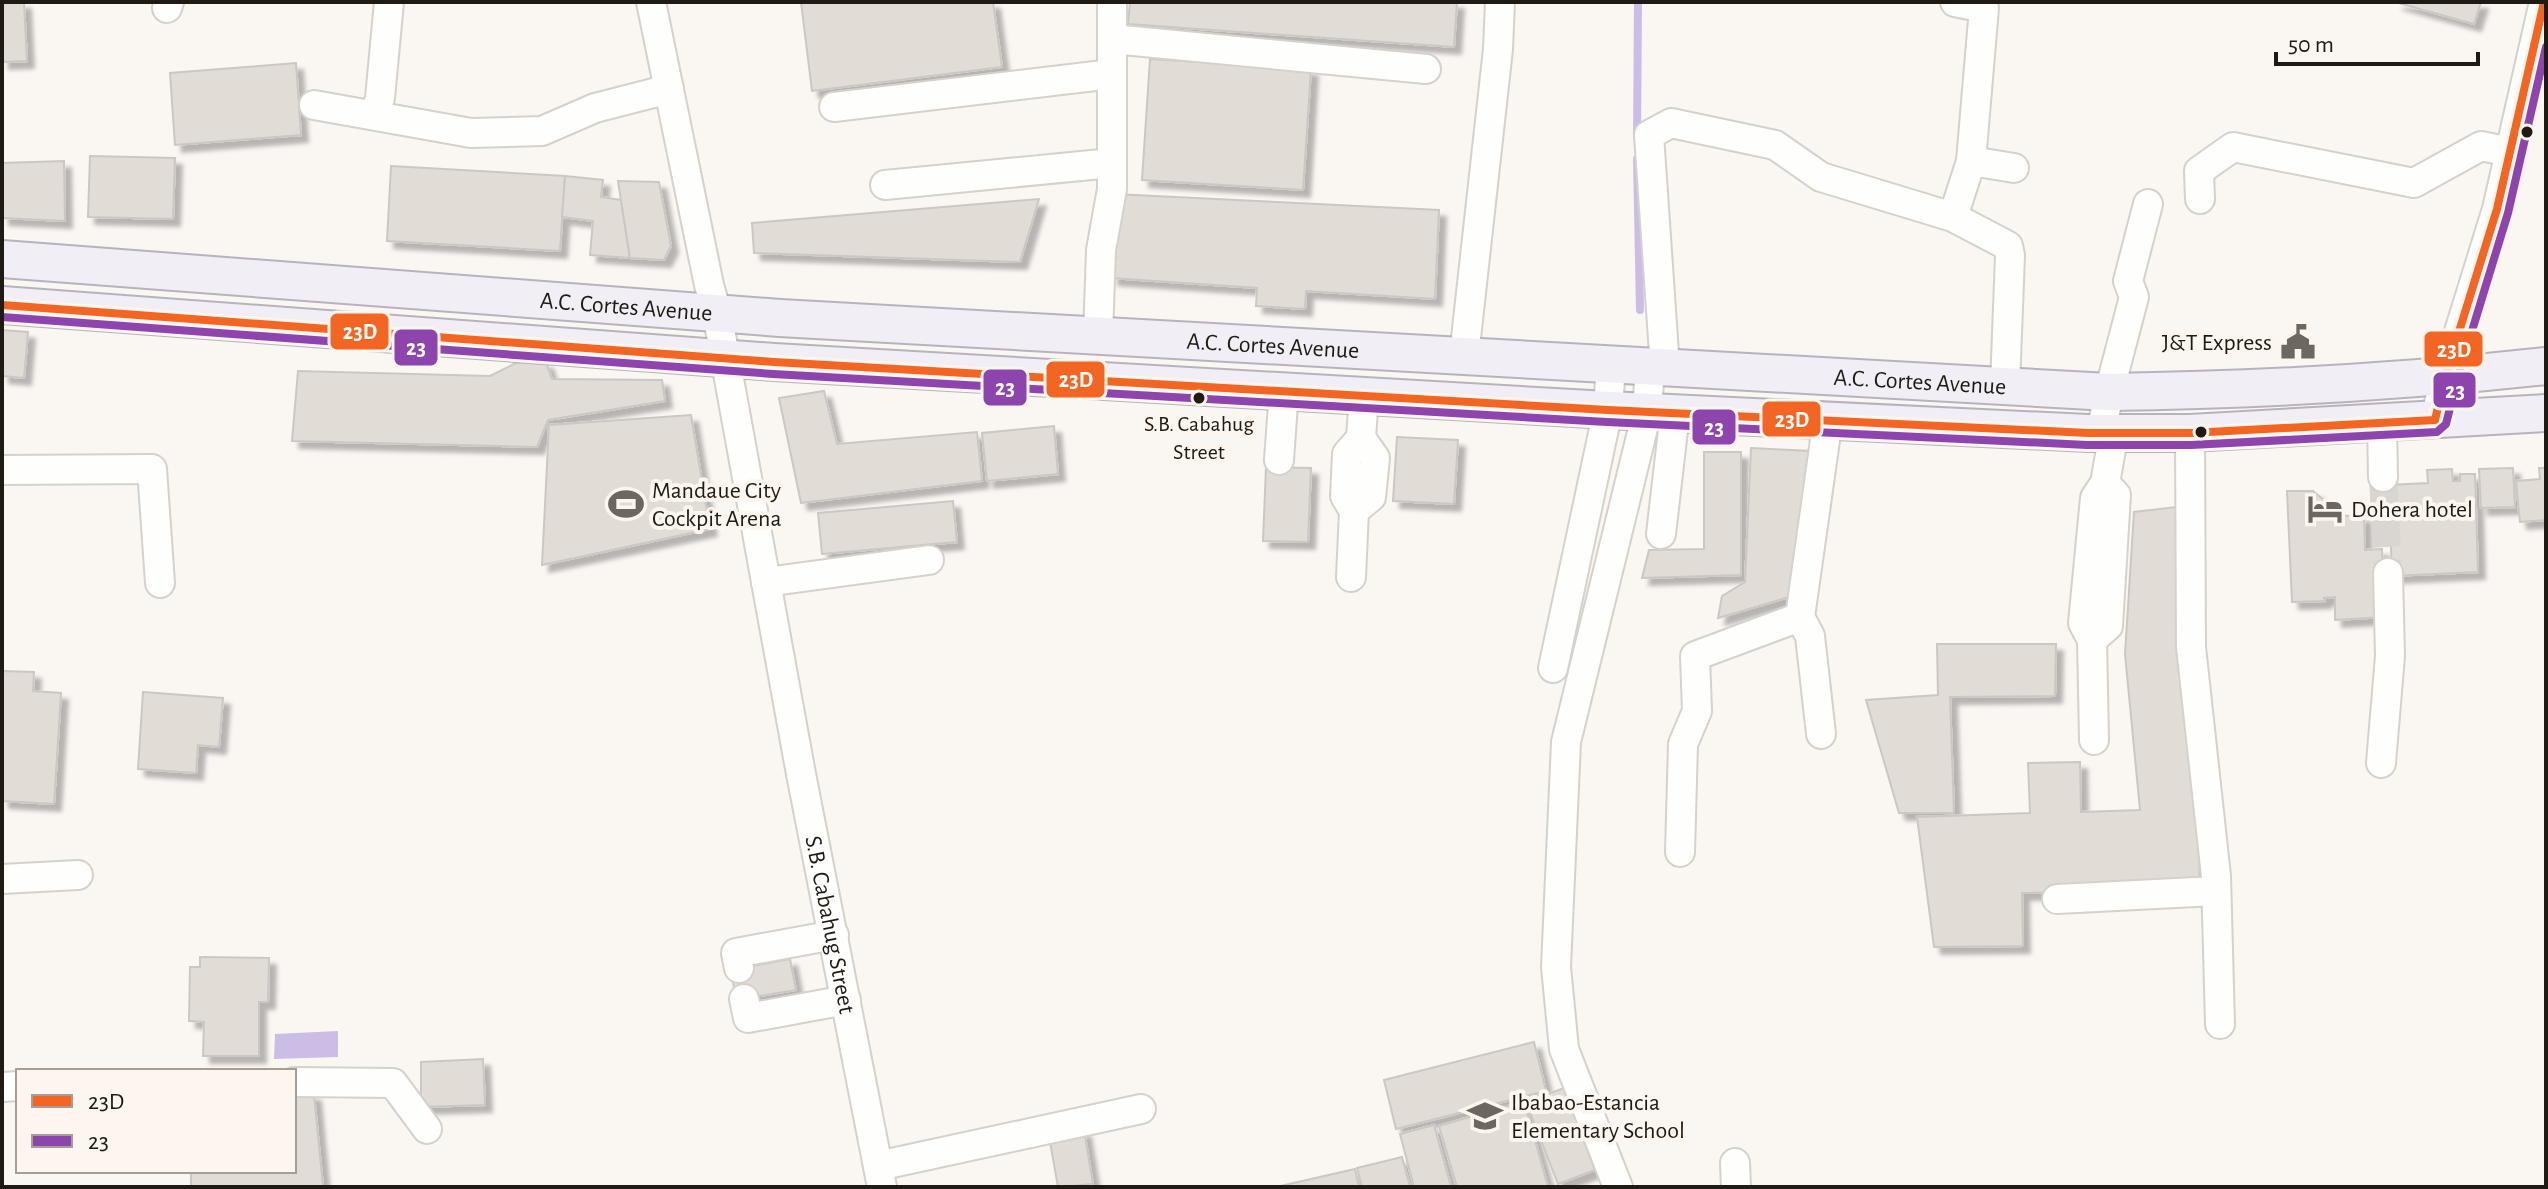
<svg xmlns="http://www.w3.org/2000/svg" width="2548" height="1189" font-family="'Alegreya Sans',sans-serif">
	<style>
		.water { fill: #ccbde7 }
		.lines { fill: none; stroke-linecap: round; stroke-linejoin: round }
		.stream { stroke: #ccbde7; stroke-width: 8 }
		.building { fill: #e2dcd7; stroke: #cbc7c2; stroke-width: 2; filter: url(#shadow) }
		.minor-tunnel { stroke: #d9d5d1; stroke-width: 28; stroke-dasharray: 28 14; stroke-linecap: butt }
		.minor-casing { stroke: #d5d1cb; stroke-width: 32 }
		.major-casing { stroke: #b9b2bd; stroke-width: 40 }
		.minor { stroke: #fefefd; stroke-width: 28 }
		.major { stroke: #f1eef5; stroke-width: 36 }
		.bus-1-casing { stroke: #fdf6ee; stroke-width: 14 }
		.bus-2-casing { stroke: #fdf6ee; stroke-width: 14 }
		.bus-1 { stroke: #f26522; stroke-width: 8 }
		.bus-2 { stroke: #8e44ad; stroke-width: 8 }
		.bus-dot { fill: #1f1a13; stroke: #fdf6ee; stroke-width: 3 }
		.labels { text-anchor: middle; stroke-width: 8; stroke-linejoin: round; paint-order: stroke }
		.bus-label { font-size: 22px; fill: #1f1a13; stroke: #fdf6ee }
		.street-label { font-size: 24px; fill: #1f1a13; stroke: #fdf6ee }
		.poi-label { font-size: 24px; fill: #1f1a13; stroke: #fdf6ee; text-anchor: start }
		.line-badge { stroke: #fdf6ee; stroke-width: 3 }
		.badge-label { font-size: 22px; text-anchor: middle; font-weight: bold; fill: #fff }
	</style>
	<defs>
		<filter id="shadow"><feDropShadow dx="7" dy="7" stdDeviation="2" flood-color="#0004"/></filter>
	</defs>
	<rect width="100%" height="100%" fill="#faf6f2"/>
	<path class="water" d="M338 1031V1057L274 1059 275 1034Z"/>
	<g class="lines">
		<g class="stream">
			<path d="M1637 137 1638 2"/>
			<path d="M1637 159 1640 310"/>
		</g>
	</g>
	<g class="building">
		<path d="M2 2H24L27 61 2 62Z"/>
		<path d="M801 2H993L1002 67 812 91Z"/>
		<path d="M1130 2H1457L1454 47 1128 24Z"/>
		<path d="M2395 2H2481L2474 24Z"/>
		<path d="M1150 59 1311 69 1303 190 1142 180Z"/>
		<path d="M296 63 301 135 175 145 170 73Z"/>
		<path d="M90 156 175 158 173 219 88 217Z"/>
		<path d="M64 161 65 221 2 218V163Z"/>
		<path d="M391 166 565 176 560 251 387 241Z"/>
		<path d="M565 176 603 180 601 197 621 200 630 258 590 255 593 221 562 217Z"/>
		<path d="M618 181 659 182 671 246 664 260 630 258Z"/>
		<path d="M1114 194 1439 210 1435 299 1306 291 1305 309 1256 306 1257 288 1111 278Z"/>
		<path d="M1039 199 1020 262 754 253 752 223Z"/>
		<path d="M2 330 28 332 24 378 2 376Z"/>
		<path d="M546 362 552 379 662 380 665 401 548 420 537 447 292 441 298 371 490 376 516 363Z"/>
		<path d="M824 391 837 444 977 432 982 481 801 503 779 398Z"/>
		<path d="M691 415 710 529 542 565 549 425Z"/>
		<path d="M1054 426 1058 474 987 481 982 433Z"/>
		<path d="M1397 437 1458 440 1454 504 1393 501Z"/>
		<path d="M1751 448 1812 451 1796 595 1718 618 1722 596 1745 582Z"/>
		<path d="M1704 452H1741V575L1642 578 1649 550 1704 549Z"/>
		<path d="M1266 467 1311 468 1308 542 1263 541Z"/>
		<path d="M2513 468 2515 507 2481 508 2479 469Z"/>
		<path d="M2539 468H2546V520L2520 522 2516 481 2540 479Z"/>
		<path d="M2452 469 2453 481H2460V474H2475L2478 572 2392 576 2389 485 2428 483 2427 470Z"/>
		<path d="M2287 491H2313L2343 516 2364 515 2365 550 2382 549 2385 617 2335 620V597L2324 598 2325 601 2292 602Z"/>
		<path d="M953 501 957 542 822 554 818 513Z"/>
		<path d="M2176 507 2180 665 2198 807 2200 889 2022 893 2023 946 1934 947 1917 817 2030 813 2028 763 2080 762 2081 812 2140 810 2125 654 2134 512Z"/>
		<path d="M1937 644H2056L2055 696 1950 697 1954 813H1899L1866 700 1938 695Z"/>
		<path d="M2 671 34 672 33 691 61 693 54 804 2 801Z"/>
		<path d="M143 692 223 698 219 747 198 745 196 773 138 769Z"/>
		<path d="M200 957 269 958 268 1002H259V1056H203L204 1022 189 1021 190 967H200Z"/>
		<path d="M790 959 796 990 736 1000 731 970Z"/>
		<path d="M1534 1042 1546 1091 1396 1129 1384 1080Z"/>
		<path d="M483 1059 485 1105 421 1107V1062Z"/>
		<path d="M1564 1088 1595 1170 1558 1184 1526 1102Z"/>
		<path d="M294 1093 314 1094 323 1187H191V1171H294Z"/>
		<path d="M1524 1101 1548 1187H1457L1439 1126Z"/>
		<path d="M1434 1125 1451 1187H1414L1400 1134Z"/>
		<path d="M1084 1130 1093 1184 1058 1187 1049 1136Z"/>
		<path d="M1402 1157 1410 1187H1362L1357 1168Z"/>
		<path d="M1355 1169 1359 1187H1276Z"/>
	</g>
	<g class="lines">
		<path class="minor-tunnel" d="M2383 477 2388 573"/>
		<g class="minor-casing">
			<g id="minor">
				<path id="s1" d="M651 2 709 285 717 313 801 774 882 1187"/>
				<path d="M167 8 169 2"/>
				<path d="M1112 39 1426 69"/>
				<path d="M314 105 471 133 542 131 595 108 669 89"/>
				<path d="M834 107 1112 74"/>
				<path d="M375 115 380 98 389 2"/>
				<path d="M1971 161 2014 168"/>
				<path d="M885 185 1112 163"/>
				<path d="M2200 199 2199 171 2233 147 2414 183 2481 146 2510 152"/>
				<path d="M1953 217 1971 161 1984 8 1955 2"/>
				<path d="M1098 336 1101 250 1112 189V2"/>
				<path d="M1464 356 1498 49 1500 2"/>
				<path d="M1665 368 1649 135 1671 123 1775 145 1821 177 1953 217 2008 246 2010 255 2005 386"/>
				<path d="M2435 420 2445 377 2497 209 2544 2"/>
				<path d="M2382 424 2383 477"/>
				<path d="M2190 433 2191 647 2216 876 2220 1024"/>
				<path d="M2101 434 2109 392 2134 297 2128 281 2148 204"/>
				<path d="M1279 460 1284 390"/>
				<path d="M2 470 152 469 160 583"/>
				<path d="M1354 511 1371 497 1375 458 1361 438"/>
				<path d="M1661 534 1675 413"/>
				<path d="M1351 577 1354 511 1345 496 1347 454 1361 438 1364 395"/>
				<path d="M766 582 929 560"/>
				<path d="M2092 640 2108 626 2116 495 2105 483"/>
				<path d="M1553 668 1608 410 1611 364"/>
				<path d="M1821 734 1810 636 1800 617 1828 419"/>
				<path d="M2094 740 2092 640 2083 623 2095 498 2105 483 2114 433"/>
				<path d="M2381 763 2390 656 2388 573"/>
				<path d="M1680 852 1683 744 1697 711 1695 656 1800 617"/>
				<path d="M2 879 78 875"/>
				<path d="M2057 899 2216 891"/>
				<path d="M739 968 736 953 834 935"/>
				<path d="M744 999 748 1018 846 1000"/>
				<path d="M294 1082 393 1083 427 1129"/>
				<path d="M2 1087 18 1086"/>
				<path d="M1735 1163 1736 1187"/>
				<path d="M878 1166 1141 1109"/>
				<path d="M1618 1187 1564 1049 1556 967 1566 742 1647 412 1650 366"/>
			</g>
		</g>
		<g class="major-casing">
			<g id="major">
				<path id="s2" d="M2 259 780 318 2109 392C2255 390 2401 382 2546 366"/>
				<path d="M2 305 774 362 1608 410 2088 433H2190L2546 413"/>
			</g>
		</g>
		<use href="#minor" class="minor"/>
		<use href="#major" class="major"/>
		<g class="bus-1-casing">
			<path id="bus-1" d="M2 305 774 362 1608 410 2088 433H2190L2435 420 2445 377 2497 209 2544 2"/>
		</g>
		<g class="bus-2-casing">
			<path id="bus-2" d="M2 317 773 374 1607 422 2087 445H2191L2437 432 2446 424 2457 380 2508 213 2546 47"/>
		</g>
		<use href="#bus-1" class="bus-1"/>
		<use href="#bus-2" class="bus-2"/>
	</g>
	<defs>
		<g id="civic-bare" transform="scale(2.76)"><path d="M-.6-6.5H3V-4.5H.6V-3L4-1V1h2V6H-6V1h2V-1L-.6-3ZM-1.2 2.5V6h2.4V2.5Z" fill="#6c6761" stroke="#fdf6ee" stroke-width="2.5" paint-order="stroke"/></g>
		<g id="stadium-bare" transform="scale(2.76)"><path d="M0-5a6.5 5 0 1 0 0 10a6.5 5 0 1 0 0-10ZM-3.5-1.8h7v3.6h-7Z" fill="#6c6761" stroke="#fdf6ee" stroke-width="2.5" paint-order="stroke"/></g>
		<g id="hotel-bare" transform="scale(2.76)"><path d="M-6-4.5h1.5V1H6V5H4.5V3h-9V5H-6ZM-4 0a1.8 1.8 0 1 1 3.6 0ZM.5 0V-2.5h3Q6-2.5 6 0Z" fill="#6c6761" stroke="#fdf6ee" stroke-width="2.5" paint-order="stroke"/></g>
		<g id="school-bare" transform="scale(2.76)"><path d="M0-5L7-2L0 1L-7-2ZM-4 1L0 2.5L4 1V4Q0 6-4 4Z" fill="#6c6761" stroke="#fdf6ee" stroke-width="2.5" paint-order="stroke"/></g>
	</defs>
	<g fill-rule="evenodd">
		<use href="#civic-bare" x="2298" y="342"/>
		<use href="#stadium-bare" x="626" y="504"/>
		<use href="#hotel-bare" x="2325" y="509"/>
		<use href="#school-bare" x="1485" y="1116"/>
	</g>
	<g class="bus-dot">
		<circle cx="2527" cy="132" r="7"/>
		<circle cx="1199" cy="398" r="7"/>
		<circle cx="2201" cy="432" r="7"/>
	</g>
	<g class="labels">
		<g class="bus-label">
			<text x="1199" y="431">S.B. Cabahug<tspan x="1199" dy="28">Street</tspan></text>
		</g>
		<g class="street-label">
			<text dy="8" stroke="none"><textPath href="#s2" startOffset="626">A.C. Cortes Avenue</textPath></text>
			<text dy="8" stroke="none"><textPath href="#s2" startOffset="1274">A.C. Cortes Avenue</textPath></text>
			<text dy="8" stroke="none"><textPath href="#s2" startOffset="1922">A.C. Cortes Avenue</textPath></text>
			<text dy="8" stroke="none"><textPath href="#s1" startOffset="940">S.B. Cabahug Street</textPath></text>
		</g>
		<g class="poi-label">
			<text x="2272" y="350" text-anchor="end">J&amp;T Express</text>
			<text x="652" y="498">Mandaue City<tspan x="652" dy="28">Cockpit Arena</tspan></text>
			<text x="2351" y="517">Dohera hotel</text>
			<text x="1511" y="1110">Ibabao-Estancia<tspan x="1511" dy="28">Elementary School</tspan></text>
		</g>
	</g>
	<g class="line-badge">
		<rect x="329" y="312" width="61" height="39" rx="8" fill="#f26522"/>
		<rect x="393" y="328" width="46" height="39" rx="8" fill="#8e44ad"/>
		<rect x="2423" y="330" width="61" height="38" rx="8" fill="#f26522"/>
		<rect x="1045" y="360" width="61" height="39" rx="8" fill="#f26522"/>
		<rect x="982" y="368" width="46" height="39" rx="8" fill="#8e44ad"/>
		<rect x="2432" y="371" width="45" height="38" rx="8" fill="#8e44ad"/>
		<rect x="1761" y="400" width="61" height="38" rx="8" fill="#f26522"/>
		<rect x="1691" y="408" width="46" height="38" rx="8" fill="#8e44ad"/>
	</g>
	<g class="badge-label">
		<text x="360" y="339">23D</text>
		<text x="416" y="355">23</text>
		<text x="2454" y="357">23D</text>
		<text x="1076" y="387">23D</text>
		<text x="1005" y="395">23</text>
		<text x="2455" y="398">23</text>
		<text x="1792" y="427">23D</text>
		<text x="1714" y="435">23</text>
	</g>
	<rect width="2548" height="1189" fill="none" stroke="#1f1a13" stroke-width="8"/>
	<rect x="16" y="1069" width="280" height="104" fill="#fdf6ee" stroke="#a49e96" stroke-width="2"/>
	<rect x="32" y="1095" width="40" height="12" fill="#f26522" stroke="#a49e96" stroke-width="2"/>
	<text x="88" y="1109" font-size="24" fill="#1f1a13">23D</text>
	<rect x="32" y="1135" width="40" height="12" fill="#8e44ad" stroke="#a49e96" stroke-width="2"/>
	<text x="88" y="1149" font-size="24" fill="#1f1a13">23</text>
	<path d="M2276 52v12h202v-12" fill="none" stroke="#1f1a13" stroke-width="4"/>
	<text x="2288" y="52" font-size="24" fill="#1f1a13" stroke="#fdf6ee" stroke-width="6" paint-order="stroke">50 m</text>
</svg>
